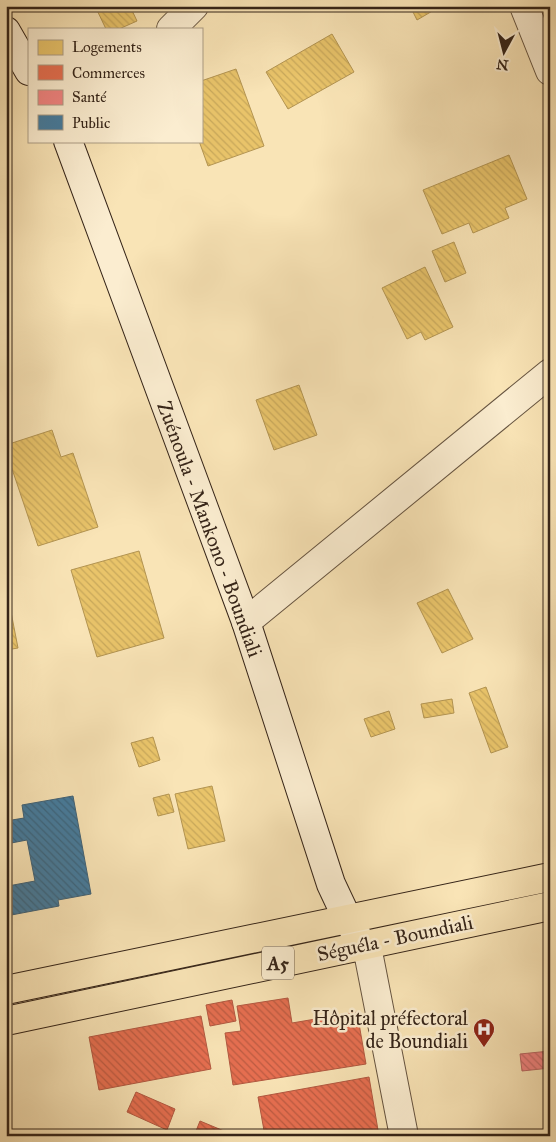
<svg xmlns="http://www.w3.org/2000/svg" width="556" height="1142" font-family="'IM FELL Great Primer',serif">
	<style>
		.homes { fill: url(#homes-back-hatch); stroke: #b39451 }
		.shops { fill: url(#shops-back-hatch); stroke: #b25840 }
		.health { fill: url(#health-back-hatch); stroke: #b96762 }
		.public { fill: url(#public-back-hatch); stroke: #406175 }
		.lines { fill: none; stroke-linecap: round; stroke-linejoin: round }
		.minor-casing { stroke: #665440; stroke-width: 30 }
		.secondary-casing { stroke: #352418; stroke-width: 30 }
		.primary-casing { stroke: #352418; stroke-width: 30 }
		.minor { stroke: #fbedd0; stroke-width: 28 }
		.secondary { stroke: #fbedd0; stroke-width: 28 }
		.primary { stroke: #f9e4b6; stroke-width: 28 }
		.labels { text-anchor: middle; stroke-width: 5; stroke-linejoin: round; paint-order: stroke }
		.shield { fill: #fbedd0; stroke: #70604f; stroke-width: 1 }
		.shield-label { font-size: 19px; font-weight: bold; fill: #352418 }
		.street-label { font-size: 20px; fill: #352418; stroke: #fbedd0 }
		.poi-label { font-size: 20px; fill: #352418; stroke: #fbedd0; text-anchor: end }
	</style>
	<defs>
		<pattern id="homes-back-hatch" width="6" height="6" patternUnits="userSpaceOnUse" patternTransform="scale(1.25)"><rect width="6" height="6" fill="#e9c46a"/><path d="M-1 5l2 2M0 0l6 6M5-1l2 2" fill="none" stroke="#c8a85b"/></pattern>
		<pattern id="shops-back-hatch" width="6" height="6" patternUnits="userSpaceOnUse" patternTransform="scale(1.25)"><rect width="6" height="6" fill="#e76f51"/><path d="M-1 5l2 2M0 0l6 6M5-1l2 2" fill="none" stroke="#bc5b42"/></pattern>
		<pattern id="health-back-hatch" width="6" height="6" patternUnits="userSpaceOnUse" patternTransform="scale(1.25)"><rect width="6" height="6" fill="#f28482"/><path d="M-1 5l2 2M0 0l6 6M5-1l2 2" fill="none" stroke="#c56c69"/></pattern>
		<pattern id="public-back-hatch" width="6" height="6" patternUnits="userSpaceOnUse" patternTransform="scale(1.25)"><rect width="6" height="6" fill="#457b9d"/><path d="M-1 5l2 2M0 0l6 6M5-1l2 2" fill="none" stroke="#3a657f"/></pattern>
	</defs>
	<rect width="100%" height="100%" fill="#f9e4b6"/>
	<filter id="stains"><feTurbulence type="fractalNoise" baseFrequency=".004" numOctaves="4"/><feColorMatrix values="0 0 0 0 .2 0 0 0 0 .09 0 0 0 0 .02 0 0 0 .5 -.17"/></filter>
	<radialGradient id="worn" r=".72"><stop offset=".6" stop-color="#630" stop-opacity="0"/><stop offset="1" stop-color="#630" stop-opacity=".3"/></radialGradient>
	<g class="homes">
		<path d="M95 6H130L137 21 119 29H106Z"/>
		<path d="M410 6H441L417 20Z"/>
		<path d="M332 34 354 72 288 109 266 72Z"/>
		<path d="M236 69 264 146 208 166 199 141H201V81Z"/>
		<path d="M509 155 527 199 505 208 509 218 473 233 469 223 442 234 423 190Z"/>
		<path d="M454 242 466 273 445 282 432 251Z"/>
		<path d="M425 267 453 327 425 340 421 332 407 339 382 288Z"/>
		<path d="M299 385 317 435 274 450 256 400Z"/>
		<path d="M52 430 61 457 73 453 98 527 38 546 6 451V445Z"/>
		<path d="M139 551 164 638 97 657 71 570Z"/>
		<path d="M448 589 473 639 442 653 417 603Z"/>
		<path d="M11 612 18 648 6 650V613Z"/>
		<path d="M486 687 508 747 491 753 469 693Z"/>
		<path d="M452 699 454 713 424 718 421 704Z"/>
		<path d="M389 711 395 729 371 737 364 719Z"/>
		<path d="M153 737 160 760 139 767 131 743Z"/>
		<path d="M212 786 225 841 188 849 175 794Z"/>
		<path d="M169 794 174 812 158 816 153 798Z"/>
	</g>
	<g class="shops">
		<path d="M288 998 292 1023 357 1012 366 1064 233 1085 225 1033 241 1031 237 1006Z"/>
		<path d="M232 1000 236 1021 210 1026 206 1005Z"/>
		<path d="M201 1016 211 1069 99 1090 89 1037Z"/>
		<path d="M369 1077 379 1136H265L258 1097Z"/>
		<path d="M136 1092 175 1109 167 1130 127 1112Z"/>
		<path d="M200 1121 236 1136H194Z"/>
	</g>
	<path class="health" d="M550 1051V1068L522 1071 520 1054Z"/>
	<path class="public" d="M73 796 91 894 58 900 59 906 6 916V878L8 886 35 881 27 840 6 844V821L24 818 22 805Z"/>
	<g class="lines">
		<g class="minor-casing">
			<g id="minor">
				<path d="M524 6 550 71"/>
				<path d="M171 29 194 6"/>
				<path d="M246 622 550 373"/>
				<path d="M347 918 369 957 404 1136"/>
			</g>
		</g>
		<g class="secondary-casing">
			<g id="secondary">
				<path d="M6 31 29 71"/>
				<path d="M68 141 246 622 331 884 347 918"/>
			</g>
		</g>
		<g class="primary-casing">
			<g id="primary">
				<path d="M6 990 550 877"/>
				<path d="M6 1021 550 906"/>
			</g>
		</g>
		<use href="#minor" class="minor"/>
		<use href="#secondary" class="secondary"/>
		<use href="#primary" class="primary"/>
	</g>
	<defs>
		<g id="hospital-pin" transform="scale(1.125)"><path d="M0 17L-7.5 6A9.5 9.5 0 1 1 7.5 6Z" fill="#8f2418" stroke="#fbedd0"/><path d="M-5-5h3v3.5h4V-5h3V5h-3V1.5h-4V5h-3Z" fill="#fff"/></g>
	</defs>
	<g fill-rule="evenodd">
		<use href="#hospital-pin" x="484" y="1029"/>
	</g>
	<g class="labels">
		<rect class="shield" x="262" y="946.5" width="32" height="33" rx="4"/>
		<g class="shield-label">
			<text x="278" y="970">A5</text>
		</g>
		<g class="street-label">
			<text transform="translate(210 529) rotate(70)" y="7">Zuénoula - Mankono - Boundiali</text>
			<text transform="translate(395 938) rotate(-12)" y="7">Séguéla - Boundiali</text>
		</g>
		<g class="poi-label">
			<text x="468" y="1025">Hôpital préfectoral<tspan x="468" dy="23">de Boundiali</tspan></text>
		</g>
	</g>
	<rect width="556" height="1142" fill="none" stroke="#f9e4b6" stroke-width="25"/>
	<rect x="8" y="8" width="541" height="1127" fill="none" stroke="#352418" stroke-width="2.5"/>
	<rect x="12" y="12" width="531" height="1117" fill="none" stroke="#352418"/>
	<rect x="28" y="28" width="175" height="115" fill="#fbedd0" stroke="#ac9d86"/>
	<rect x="38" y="40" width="25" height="15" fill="#e9c46a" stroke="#ac9d86"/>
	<text x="72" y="52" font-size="15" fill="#352418">Logements</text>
	<rect x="38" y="65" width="25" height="15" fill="#e76f51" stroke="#ac9d86"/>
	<text x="72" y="78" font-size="15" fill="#352418">Commerces</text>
	<rect x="38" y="90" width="25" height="15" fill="#f28482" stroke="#ac9d86"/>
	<text x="72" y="102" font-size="15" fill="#352418">Santé</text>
	<rect x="38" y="115" width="25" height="15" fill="#457b9d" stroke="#ac9d86"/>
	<text x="72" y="128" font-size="15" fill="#352418">Public</text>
	<g transform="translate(504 52) rotate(187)" stroke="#fbedd0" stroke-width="4" paint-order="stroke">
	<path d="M0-4L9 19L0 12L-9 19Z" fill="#352418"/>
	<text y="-8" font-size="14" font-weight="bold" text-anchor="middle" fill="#352418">N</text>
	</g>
	<rect width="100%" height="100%" filter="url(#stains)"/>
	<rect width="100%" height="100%" fill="url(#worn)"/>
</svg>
